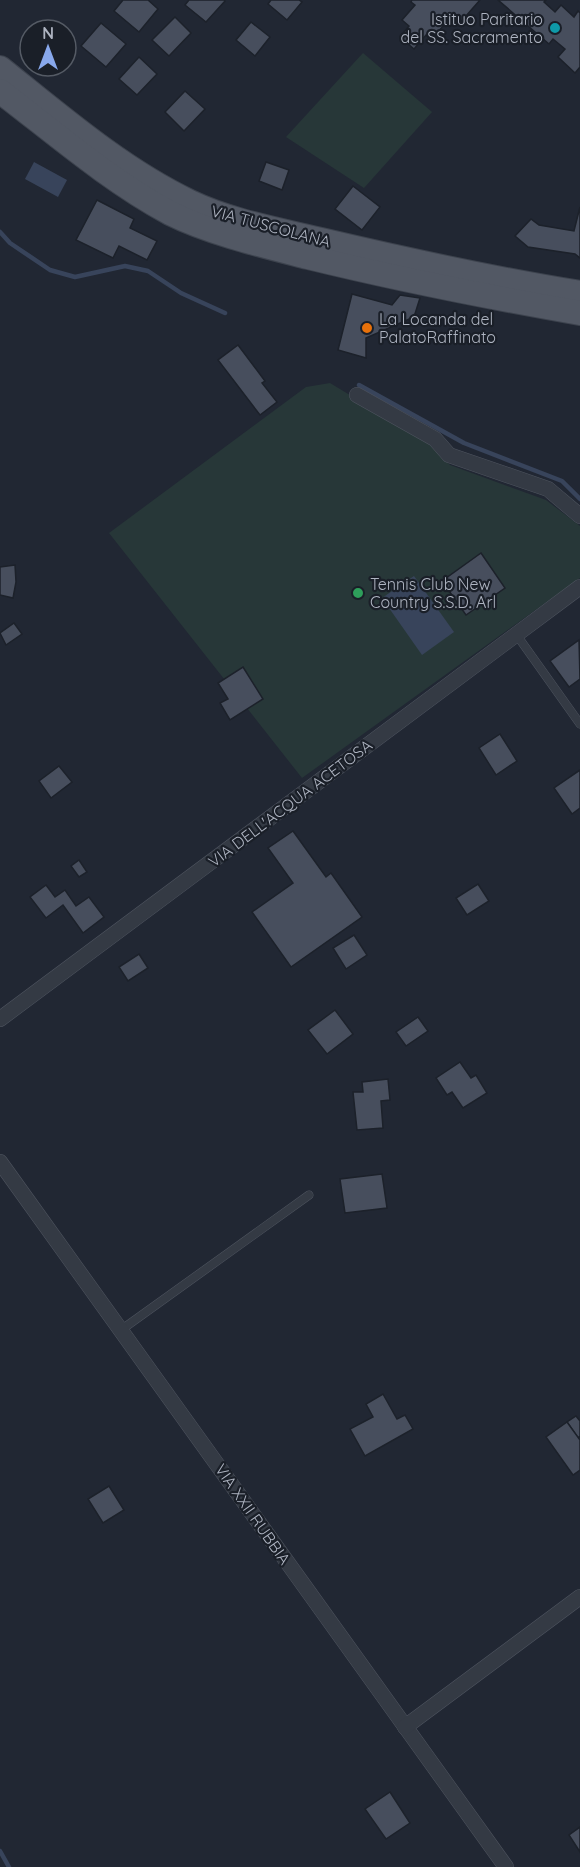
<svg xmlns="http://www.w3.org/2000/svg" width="580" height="1867" font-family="Quicksand,sans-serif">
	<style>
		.green { fill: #273738 }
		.water { fill: #38445b }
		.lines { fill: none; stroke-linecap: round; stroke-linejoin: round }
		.stream { stroke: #38445b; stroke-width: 4.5 }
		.building { fill: #474e5d; stroke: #1c212a; stroke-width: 1.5 }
		.lane-casing { stroke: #4e545f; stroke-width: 9 }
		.street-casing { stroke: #4e545f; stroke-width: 16 }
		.primary-casing { stroke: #3d434e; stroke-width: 26 }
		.lane { stroke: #343a44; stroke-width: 8 }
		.street { stroke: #343a44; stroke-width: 15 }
		.primary { stroke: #525864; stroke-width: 24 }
		.culture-dot { fill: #0f9aa8; stroke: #1a1f28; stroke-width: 2 }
		.food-dot { fill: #e8710a; stroke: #1a1f28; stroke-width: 2 }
		.leisure-dot { fill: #2e9e5b; stroke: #1a1f28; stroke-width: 2 }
		.labels { text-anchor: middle; stroke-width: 4.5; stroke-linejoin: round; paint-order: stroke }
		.poi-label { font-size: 16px; fill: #aeb4c1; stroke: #1a1f28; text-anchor: start }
		.street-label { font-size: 16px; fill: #aeb4c1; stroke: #1a1f28 }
	</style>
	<rect width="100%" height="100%" fill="#212733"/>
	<g class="green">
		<path d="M363 53 432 112 364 188 286 137Z"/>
		<path d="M330 383 426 441 450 465 546 500 580 526V578L302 778 109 533 306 387Z"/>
	</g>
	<g class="water">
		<path d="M34 162 67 180 58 197 25 179Z"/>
		<path d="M414 576 454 632 422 655 382 598Z"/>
	</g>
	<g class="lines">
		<g class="stream">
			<path d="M0 232 10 243 50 270 75 277 125 266 148 271 181 293 225 313"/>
			<path d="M359 385 464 443 562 481 580 499"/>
			<path d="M0 1851 9 1867"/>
		</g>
	</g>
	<g class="building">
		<path d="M123 0H148L158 9 139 32 114 11Z"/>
		<path d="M189 0H224L225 1 206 22 185 5Z"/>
		<path d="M271 0H299L302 2 287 20 268 4Z"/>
		<path d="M412 0H480L458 25 450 18 431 40 426 35 414 49 400 37 409 26 402 20 415 5 411 2Z"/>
		<path d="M498 0H546L544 2 555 12 561 5 574 17 578 11 580 13V67L575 73 558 57 565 49 553 39 549 44Z"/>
		<path d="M175 17 191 33 169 56 152 40Z"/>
		<path d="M251 22 270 37 255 56 236 40Z"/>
		<path d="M101 23 126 44 106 67 81 46Z"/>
		<path d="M139 57 157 74 137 95 119 79Z"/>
		<path d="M185 91 205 109 184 131 165 112Z"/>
		<path d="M266 162 289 170 282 190 259 181Z"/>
		<path d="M353 186 380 207 362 230 335 209Z"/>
		<path d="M97 200 134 219 130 228 157 241 147 260 119 246 113 258 76 240Z"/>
		<path d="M580 207V258L575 254 528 247 515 236 531 219 539 225 574 231Z"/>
		<path d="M352 294 392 305 400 295 420 298 414 317 366 338V358L338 350Z"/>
		<path d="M238 345 265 381 262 383 277 402 260 415 218 360Z"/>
		<path d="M481 553 505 588 466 615 442 581Z"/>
		<path d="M15 565 16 582 13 598 0 595V567Z"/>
		<path d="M14 623 22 634 6 645 0 633Z"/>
		<path d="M579 640 580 679 569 687 550 661Z"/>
		<path d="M243 667 263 699 230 720 220 703 228 699 218 683Z"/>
		<path d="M500 734 517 761 496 775 479 748Z"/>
		<path d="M59 766 72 782 51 798 39 781Z"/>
		<path d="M580 770V808L572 814 554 788Z"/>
		<path d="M293 831 326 877 331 873 362 917 291 967 252 912 293 883 268 848Z"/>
		<path d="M79 860 87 872 79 877 71 866Z"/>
		<path d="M478 884 489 901 467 915 456 898Z"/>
		<path d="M46 885 55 897 65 890 76 906 89 897 104 917 83 933 63 905 46 918 30 897Z"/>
		<path d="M354 935 367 955 346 969 333 948Z"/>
		<path d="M139 954 148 968 128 981 119 967Z"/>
		<path d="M335 1010 353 1034 327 1054 308 1030Z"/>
		<path d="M418 1017 428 1031 406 1046 396 1032Z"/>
		<path d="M460 1062 471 1078 476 1075 487 1093 463 1108 452 1092 447 1095 436 1078Z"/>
		<path d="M388 1079 390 1100 381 1101 383 1128 357 1130 353 1092H363L362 1082Z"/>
		<path d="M382 1174 387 1208 345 1213 340 1179Z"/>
		<path d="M383 1394 397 1419 405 1415 413 1429 365 1456 350 1429 373 1417 366 1404Z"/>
		<path d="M576 1416 580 1421V1436L578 1438 567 1422Z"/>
		<path d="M567 1422 580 1440V1470L573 1475 546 1437Z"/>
		<path d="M109 1486 124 1510 103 1523 88 1499Z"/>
		<path d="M390 1792 410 1823 386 1839 365 1809Z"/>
		<path d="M580 1827V1852L569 1835Z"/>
	</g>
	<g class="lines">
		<g class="lane-casing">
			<g id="lane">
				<path d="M516 634 580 724"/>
				<path d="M121 1330 309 1195"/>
			</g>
		</g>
		<g class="street-casing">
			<g id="street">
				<path d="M357 395 435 439 449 455 548 489 580 516"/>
				<path d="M0 1019 580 587"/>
				<path d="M0 1162 506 1867"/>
				<path d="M405 1727 580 1597"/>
			</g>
		</g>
		<g class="primary-casing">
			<g id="primary">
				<path d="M0 68C60 116 121 169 190 202 232 222 280 230 325 241 410 261 494 279 580 293"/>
				<path d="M0 91C55 133 109 180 170 213 210 233 265 246 308 257 398 279 489 297 580 313"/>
			</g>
		</g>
		<use href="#lane" class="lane"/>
		<use href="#street" class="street"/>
		<use href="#primary" class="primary"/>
	</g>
	<circle class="culture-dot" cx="555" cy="28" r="6"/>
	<circle class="food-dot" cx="367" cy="328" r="6"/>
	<circle class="leisure-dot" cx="358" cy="593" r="6"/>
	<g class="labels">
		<g class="poi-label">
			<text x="543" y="25" text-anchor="end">Istituo Paritario<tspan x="543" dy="18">del SS. Sacramento</tspan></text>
			<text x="379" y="325">La Locanda del<tspan x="379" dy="18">PalatoRaffinato</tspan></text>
			<text x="370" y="590">Tennis Club New<tspan x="370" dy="18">Country S.S.D. Arl</tspan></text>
		</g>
		<g class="street-label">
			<text transform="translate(271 226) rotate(15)" y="6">VIA TUSCOLANA</text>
			<text transform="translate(290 803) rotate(-37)" y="6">VIA DELL'ACQUA ACETOSA</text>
			<text transform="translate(253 1514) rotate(55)" y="6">VIA XXII RUBBIA</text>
		</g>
	</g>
	<g transform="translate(48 48)"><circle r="28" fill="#1a1f28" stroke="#555b65" stroke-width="1.5"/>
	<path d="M0-4.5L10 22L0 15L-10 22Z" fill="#88a8ec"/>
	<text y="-9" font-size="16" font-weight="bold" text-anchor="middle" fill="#aeb4c1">N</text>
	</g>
</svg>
